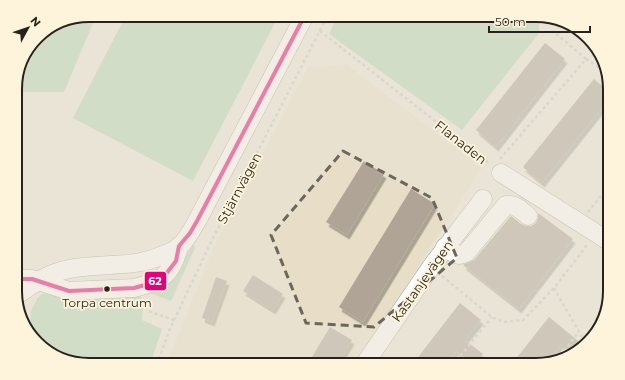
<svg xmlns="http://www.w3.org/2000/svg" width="625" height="380" font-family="Montserrat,sans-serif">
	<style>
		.built { fill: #e8dec7 }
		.green { fill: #b6d4b9 }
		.building { fill: #b0a497; filter: url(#shadow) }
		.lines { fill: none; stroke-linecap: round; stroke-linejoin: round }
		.minor-casing { stroke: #a09c92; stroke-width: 19 }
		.path { stroke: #c6c5c0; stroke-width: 2.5; stroke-dasharray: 3 3; stroke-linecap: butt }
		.minor { stroke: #fcfbf9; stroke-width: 18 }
		.bus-1-casing { stroke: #fef4db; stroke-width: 7 }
		.bus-1 { stroke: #e5007d; stroke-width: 4 }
		.marked { fill: none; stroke: #6b675c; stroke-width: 3; stroke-dasharray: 8 5; stroke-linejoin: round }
		.bus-dot { fill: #27231a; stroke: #fef4db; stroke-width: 1.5 }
		.labels { text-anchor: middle; stroke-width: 3.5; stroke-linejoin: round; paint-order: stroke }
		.bus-label { font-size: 12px; fill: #27231a; stroke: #fef4db }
		.street-label { font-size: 13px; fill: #27231a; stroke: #fef4db }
		.rim { fill: none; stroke: #27231a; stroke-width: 2 }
		.line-badge { stroke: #fef4db; stroke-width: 1.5 }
		.badge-label { font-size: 11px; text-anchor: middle; font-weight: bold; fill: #fff }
	</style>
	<defs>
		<filter id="shadow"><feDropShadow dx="2.5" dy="4.5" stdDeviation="0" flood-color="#0004"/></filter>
	</defs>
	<rect width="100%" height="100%" fill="#e9e4d6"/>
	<path class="built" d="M347 65 482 168 355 365H166L212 250 308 67Z"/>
	<g class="green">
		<path d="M89 15 95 18 64 92H16V80L40 34Z"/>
		<path d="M126 15H279L193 181 73 118Z"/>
		<path d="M338 15H536L539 16V33L462 130 329 34Z"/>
		<path d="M195 245V248L171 301 150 293 175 275 192 246Z"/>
		<path d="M48 293 140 294 143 303 142 320 162 329 150 365H89L52 355 33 337 30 327 31 311 37 299 42 294Z"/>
	</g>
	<g class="building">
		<path d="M545 43 565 59 496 147 476 130Z"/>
		<path d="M594 79 610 93V98L542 183 523 167Z"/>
		<path d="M364 161 384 174 347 235 326 222Z"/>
		<path d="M411 189 435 204 363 322 339 307Z"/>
		<path d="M538 213 573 239 519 309 463 265 474 260 511 216 521 224 526 226H531L536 223 538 218Z"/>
		<path d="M253 275 283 294 273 310 243 291Z"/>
		<path d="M216 277 227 281 212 322 202 318Z"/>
		<path d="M460 303 481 320 465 340 483 354 474 365 456 351 446 365H412Z"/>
		<path d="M549 317 583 345 574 354 561 344 546 363 540 365H511Z"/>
		<path d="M330 327 352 340 337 365H307Z"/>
	</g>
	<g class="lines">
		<g class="minor-casing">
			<g id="minor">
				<path d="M501 173 610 242"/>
				<path d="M445 247C453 252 457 258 466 253L506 205C515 203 522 211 528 216"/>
				<path d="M16 281 22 279H32L69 291 134 288C161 282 173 274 179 246"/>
				<path d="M16 296C28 287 47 275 61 271 95 261 131 270 163 255 169 253 175 250 180 246 187 239 192 230 197 221L305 15"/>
				<path d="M364 365 431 267 483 199"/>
			</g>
		</g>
		<g class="path">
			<path d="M320 31 490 164"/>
			<path d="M586 59 606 72"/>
			<path d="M500 159 586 59 553 31"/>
			<path d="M588 212 610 185"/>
			<path d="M442 276 492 317 503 322 523 320 554 288 587 245"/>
			<path d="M554 288 583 339 592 329 601 325"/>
			<path d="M146 300 148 311 174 320"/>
			<path d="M583 339 586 342"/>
			<path d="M556 360 579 332"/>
			<path d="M157 365 169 331 212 240 328 15"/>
			<path d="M453 365 492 317"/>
		</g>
		<use href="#minor" class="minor"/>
		<g class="bus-1-casing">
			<path id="bus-1" d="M16 281 22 279H32L69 291 134 288 152 283 166 274 176 261 179 246 190 233 197 221 305 15"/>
		</g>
		<use href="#bus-1" class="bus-1"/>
	</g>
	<path d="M0 0H625V380H0ZM343 151 432 198 457 258 374 327 306 323 271 235Z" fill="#e9e4d6" fill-opacity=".55" fill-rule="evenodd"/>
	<path class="marked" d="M343 151 432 198 457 258 374 327 306 323 271 235Z"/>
	<circle class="bus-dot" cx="107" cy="289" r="3.5"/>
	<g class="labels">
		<g class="bus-label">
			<text x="107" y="307">Torpa centrum</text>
		</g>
		<g class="street-label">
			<text transform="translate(461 142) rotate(38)" y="5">Flanaden</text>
			<text transform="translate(239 188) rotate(-62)" y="5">Stjärnvägen</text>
			<text transform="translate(422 281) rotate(-55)" y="5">Kastanjevägen</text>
		</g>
	</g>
	<path d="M0 0H625V380H0ZM89 22H536A67 67 0 0 1 603 89V291A67 67 0 0 1 536 358H89A67 67 0 0 1 22 291V89A67 67 0 0 1 89 22Z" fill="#fef4db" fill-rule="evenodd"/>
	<path class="rim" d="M89 22H536A67 67 0 0 1 603 89V291A67 67 0 0 1 536 358H89A67 67 0 0 1 22 291V89A67 67 0 0 1 89 22Z"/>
	<rect class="line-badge" x="144" y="271" width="23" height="20" rx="4" fill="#e5007d"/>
	<g class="badge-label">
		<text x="155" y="285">62</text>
	</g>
	<g transform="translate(28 28) rotate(50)" stroke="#fef4db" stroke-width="3" paint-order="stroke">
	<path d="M0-3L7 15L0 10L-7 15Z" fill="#27231a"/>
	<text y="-6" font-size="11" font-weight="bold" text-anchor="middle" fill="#27231a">N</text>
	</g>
	<path d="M489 26v6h101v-6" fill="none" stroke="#27231a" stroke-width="2"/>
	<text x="495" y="26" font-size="12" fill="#27231a" stroke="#fef4db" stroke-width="3" paint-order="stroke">50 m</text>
</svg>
